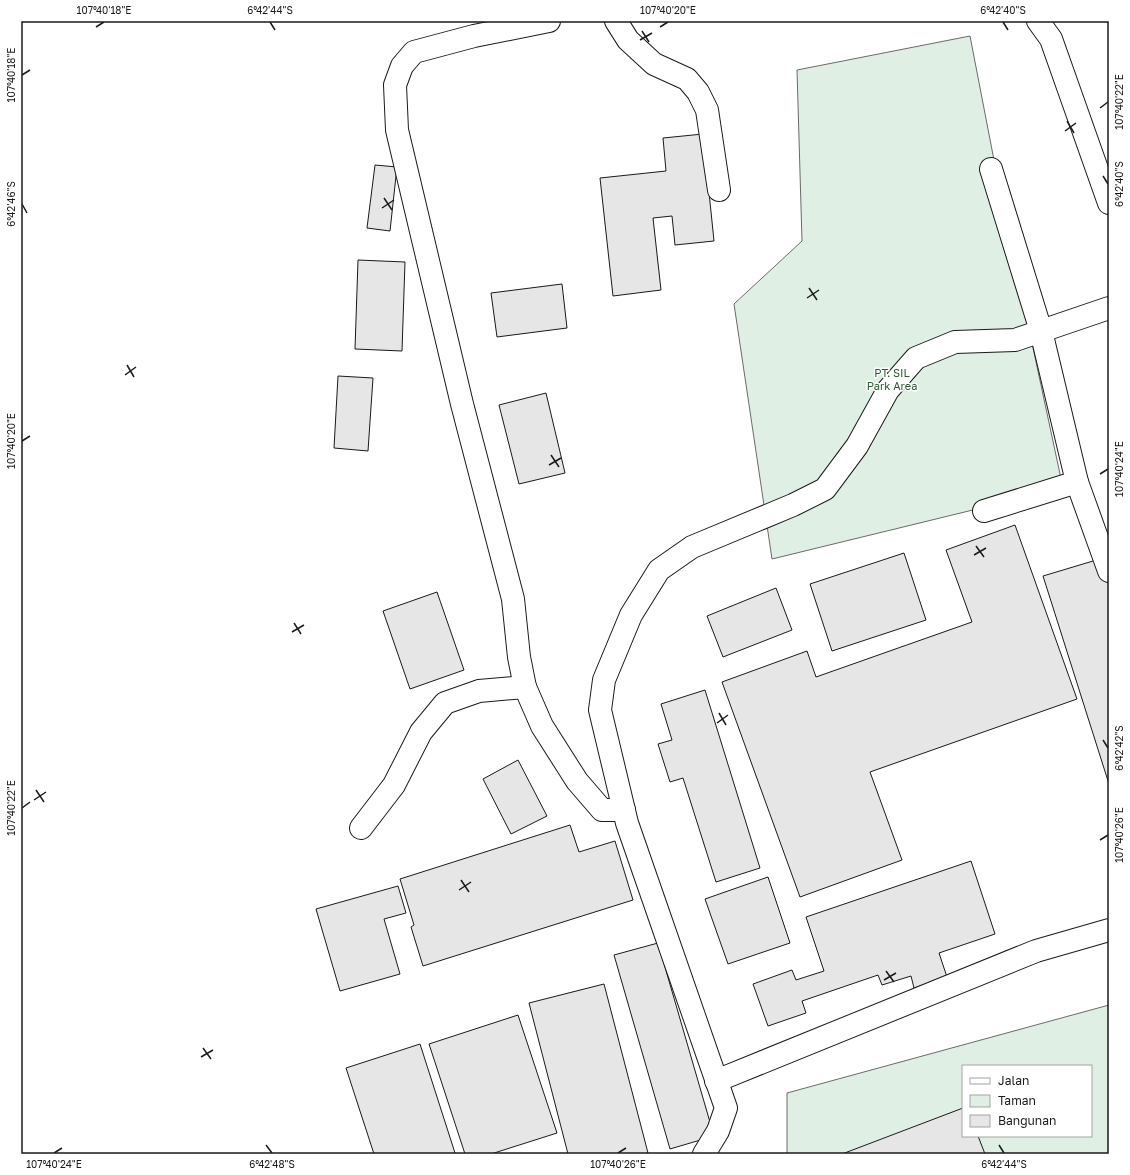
<svg xmlns="http://www.w3.org/2000/svg" width="1130" height="1175" font-family="'Golos Text',sans-serif">
	<style>
		.green { fill: #e0efe3; stroke: #6a6a6a; fill-rule: evenodd }
		.building { fill: #e6e6e6; stroke: #1a1a1a }
		.lines { fill: none; stroke-linecap: round; stroke-linejoin: round }
		.minor-casing { stroke: #1a1a1a; stroke-width: 24 }
		.minor { stroke: #fff; stroke-width: 22 }
		.ticks { fill: none; stroke: #1a1a1a; stroke-width: 1.5 }
		.labels { text-anchor: middle; stroke-width: 3; stroke-linejoin: round; paint-order: stroke }
		.park-label { font-size: 11px; fill: #2b5a34; stroke: #fff }
		.neatline { fill: none; stroke: #1a1a1a; stroke-width: 1.5 }
		.ticks-label { font-size: 10px; text-anchor: middle; fill: #1a1a1a }
	</style>
	<rect width="100%" height="100%" fill="#fff"/>
	<g class="green">
		<path d="M970 36 1005 217 1063 488 772 559 734 304 802 241 797 70Z"/>
		<path d="M1109 1005V1154H787V1093ZM963 1066H1091V1136H963Z"/>
	</g>
	<g class="building">
		<path d="M703 134 714 241 675 245 672 216 653 218 661 290 613 296 600 178 666 171 663 138Z"/>
		<path d="M375 165 397 167 390 231 367 228Z"/>
		<path d="M358 260 405 262 402 351 355 349Z"/>
		<path d="M562 284 567 328 497 337 491 293Z"/>
		<path d="M338 376 373 378 368 451 334 448Z"/>
		<path d="M546 393 565 473 519 484 499 405Z"/>
		<path d="M1015 525 1077 699 870 772 902 860 800 897 722 682 807 651 816 677 972 622 946 550Z"/>
		<path d="M904 553 926 620 832 651 810 584Z"/>
		<path d="M1103 558 1109 576V784L1043 576Z"/>
		<path d="M776 588 792 630 723 657 707 616Z"/>
		<path d="M437 592 464 670 410 689 383 611Z"/>
		<path d="M705 690 760 868 716 882 683 778 670 782 658 744 672 740 661 704Z"/>
		<path d="M518 760 547 816 511 834 483 779Z"/>
		<path d="M570 825 579 852 615 841 633 900 423 966 411 927 414 925 400 879Z"/>
		<path d="M971 861 995 934 939 953 947 977 914 988 911 976 882 985 878 975 802 1001 806 1013 768 1026 753 984 792 970 796 980 824 971 806 917Z"/>
		<path d="M768 877 790 943 728 964 705 899Z"/>
		<path d="M398 886 406 913 384 919 400 974 340 991 316 909Z"/>
		<path d="M658 943 714 1136 670 1149 614 955Z"/>
		<path d="M604 984 648 1153 643 1154H568L529 1003Z"/>
		<path d="M518 1015 557 1133 491 1154H465L429 1044Z"/>
		<path d="M420 1044 455 1153 451 1154H374L346 1068Z"/>
		<path d="M963 1108V1136H978L985 1154H842Z"/>
	</g>
	<g class="lines">
		<g class="minor-casing">
			<g id="minor">
				<path d="M549 21 474 36 414 52 402 66 395 85 397 130 462 404 513 599 519 657 525 687 542 726 577 781 602 810H624"/>
				<path d="M616 21 628 40 654 64 687 79 698 92 707 110 719 190"/>
				<path d="M1038 21 1051 39 1109 203"/>
				<path d="M991 169 1041 331 1077 482 1109 571"/>
				<path d="M984 511 1077 482"/>
				<path d="M361 828 394 785 421 732 445 703 479 691 525 687"/>
				<path d="M716 1081 1036 951 1109 930"/>
				<path d="M704 1154 718 1131 726 1108 627 823 600 710 604 680 631 615 659 570 692 547 793 505 825 489 857 446 888 390 916 358 955 342 1015 340 1109 308"/>
			</g>
		</g>
		<use href="#minor" class="minor"/>
	</g>
	<path class="ticks" d="M270 22 275 30M1003 22 1008 30M96 27 104 22M660 27 668 22M642 31 649 42M640 40 652 33M22 75 30 70M1100 108 1108 102M1067 121 1074 133M1065 131 1076 123M1103 176 1108 184M384 198 392 210M22 204 27 213M382 208 394 200M809 288 817 300M807 298 819 290M127 365 134 377M125 375 136 367M22 441 30 436M551 455 559 467M549 465 561 458M1100 474 1108 469M976 546 984 557M974 555 986 548M294 623 301 634M292 632 304 625M719 713 726 725M717 723 728 715M1103 740 1108 748M36 790 44 802M34 800 46 792M22 808 30 802M1100 840 1108 835M461 880 469 892M459 890 471 882M886 971 894 982M884 980 896 973M203 1048 211 1059M201 1057 213 1050M266 1145 272 1153M999 1145 1004 1153M54 1153 62 1148M618 1153 626 1148"/>
	<g class="labels">
		<g class="park-label">
			<text x="892" y="377">PT. SIL<tspan x="892" dy="13">Park Area</tspan></text>
		</g>
	</g>
	<rect width="1130" height="1175" fill="none" stroke="#ffffff" stroke-width="44"/>
	<rect x="962" y="1065" width="130" height="72" fill="#ffffff" stroke="#a3a3a3"/>
	<rect x="970" y="1078" width="20" height="6" fill="#ffffff" stroke="#a3a3a3"/>
	<text x="998" y="1085" font-size="12" fill="#1a1a1a">Jalan</text>
	<rect x="970" y="1095" width="20" height="12" fill="#e0efe3" stroke="#a3a3a3"/>
	<text x="998" y="1105" font-size="12" fill="#1a1a1a">Taman</text>
	<rect x="970" y="1115" width="20" height="12" fill="#e6e6e6" stroke="#a3a3a3"/>
	<text x="998" y="1125" font-size="12" fill="#1a1a1a">Bangunan</text>
	<rect x="22" y="22" width="1086" height="1131" class="neatline"/>
	<g class="ticks-label">
		<text x="104" y="14">107°40'18"E</text>
		<text x="270" y="14">6°42'44"S</text>
		<text x="668" y="14">107°40'20"E</text>
		<text x="1003" y="14">6°42'40"S</text>
		<text transform="translate(11 75) rotate(-90)" y="4">107°40'18"E</text>
		<text transform="translate(1119 102) rotate(-90)" y="4">107°40'22"E</text>
		<text transform="translate(1119 184) rotate(-90)" y="4">6°42'40"S</text>
		<text transform="translate(11 204) rotate(-90)" y="4">6°42'46"S</text>
		<text transform="translate(11 441) rotate(-90)" y="4">107°40'20"E</text>
		<text transform="translate(1119 469) rotate(-90)" y="4">107°40'24"E</text>
		<text transform="translate(1119 748) rotate(-90)" y="4">6°42'42"S</text>
		<text transform="translate(11 808) rotate(-90)" y="4">107°40'22"E</text>
		<text transform="translate(1119 835) rotate(-90)" y="4">107°40'26"E</text>
		<text x="54" y="1168">107°40'24"E</text>
		<text x="272" y="1168">6°42'48"S</text>
		<text x="618" y="1168">107°40'26"E</text>
		<text x="1004" y="1168">6°42'44"S</text>
	</g>
</svg>
